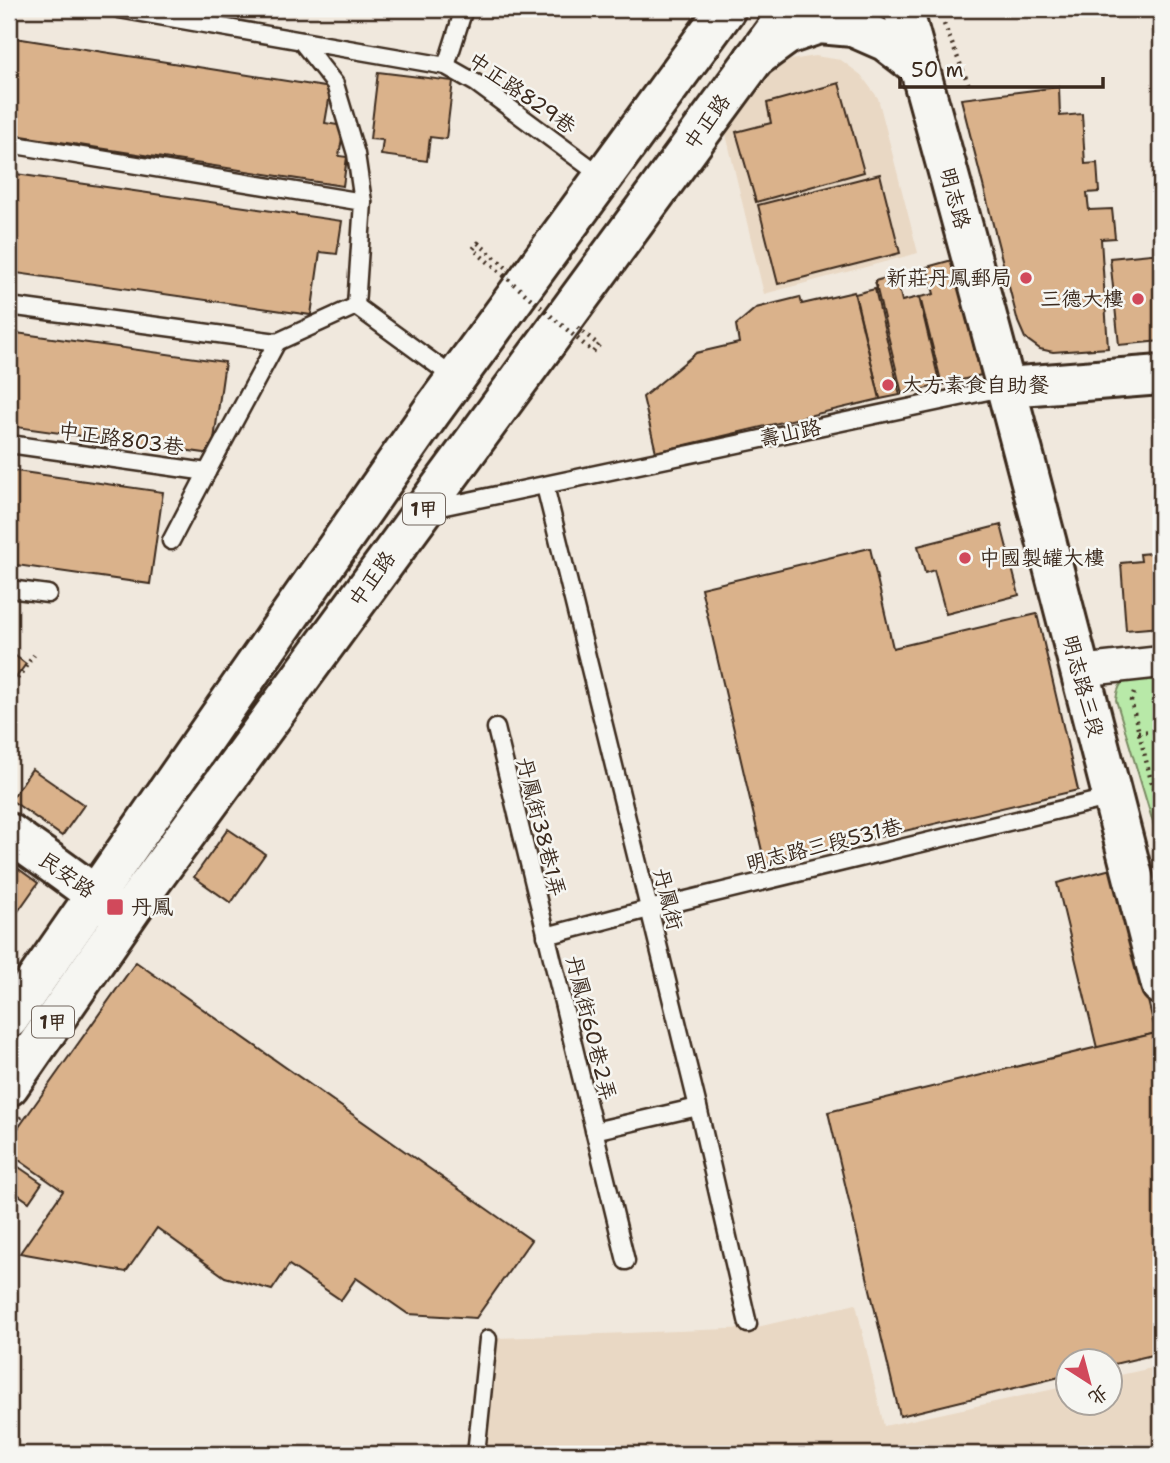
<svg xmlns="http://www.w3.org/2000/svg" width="1170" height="1463" font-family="'Shantell Sans','LXGW WenKai TC',sans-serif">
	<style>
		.built { fill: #e9d8c4 }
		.green { fill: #b8e9a8; stroke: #7a8a63; stroke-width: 2 }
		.building { fill: #dab28b; stroke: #3b2a1e; stroke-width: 2 }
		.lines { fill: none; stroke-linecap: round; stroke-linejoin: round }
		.lane-casing { stroke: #3b2a1e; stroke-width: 21 }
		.street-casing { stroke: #3b2a1e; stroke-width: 35 }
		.secondary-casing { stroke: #3b2a1e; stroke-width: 44 }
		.primary-casing { stroke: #3b2a1e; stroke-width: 44 }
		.path { stroke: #3b2a1e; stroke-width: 4.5; stroke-dasharray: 2 5; stroke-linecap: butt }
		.lane { stroke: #f6f6f2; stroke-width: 16 }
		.street { stroke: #f6f6f2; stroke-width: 30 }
		.secondary { stroke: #f6f6f2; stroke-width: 38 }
		.primary { stroke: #f6f6f2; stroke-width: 38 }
		.path-bridge { stroke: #3b2a1e; stroke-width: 4.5; stroke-dasharray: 2 5; stroke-linecap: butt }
		.poi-dot { fill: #d1495b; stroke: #f6f6f2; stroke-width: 2.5 }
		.labels { text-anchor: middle; stroke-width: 5; stroke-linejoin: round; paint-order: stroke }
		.shield { fill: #f6f6f2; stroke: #73675e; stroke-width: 2 }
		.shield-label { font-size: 19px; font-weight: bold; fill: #3b2a1e }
		.street-label { font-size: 21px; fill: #3b2a1e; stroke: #f6f6f2 }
		.poi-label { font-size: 21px; fill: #3b2a1e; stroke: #f6f6f2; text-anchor: start }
	</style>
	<rect width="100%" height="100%" fill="#f0e8dd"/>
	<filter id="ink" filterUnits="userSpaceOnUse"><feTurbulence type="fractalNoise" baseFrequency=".0143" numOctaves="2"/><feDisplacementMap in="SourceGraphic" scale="14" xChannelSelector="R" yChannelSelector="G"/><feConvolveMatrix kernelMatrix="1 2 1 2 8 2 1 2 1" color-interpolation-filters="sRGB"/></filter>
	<g filter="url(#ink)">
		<g class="built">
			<path d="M815 56 841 60 861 75 878 98 918 253 764 294 725 130 765 76 791 60Z"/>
			<path d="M856 1304 884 1426 1068 1386V1404H1110L1111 1377 1161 1366V1454H485L498 1338 753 1328Z"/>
		</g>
		<path class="green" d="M1161 672V849L1116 700C1118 672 1139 675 1161 672Z"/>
		<g class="building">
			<path d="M9 37 331 88 325 123 344 126 339 156 347 157 343 186 9 134Z"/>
			<path d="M378 72 453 81 446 139 430 137 427 161 381 155 383 140 370 139Z"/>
			<path d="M839 83 864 172 756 202 736 132 771 123 767 103Z"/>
			<path d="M1059 87 1060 116 1082 114 1085 164 1097 163 1099 192 1087 193 1089 210 1112 209 1115 238 1101 239 1108 348 1053 352 1040 349 1025 338 1018 322 961 99Z"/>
			<path d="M9 173 342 221 337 254 320 252 311 315 9 272Z"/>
			<path d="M880 174 900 253 778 284 758 205Z"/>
			<path d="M1161 253V341L1119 345 1110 258Z"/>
			<path d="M952 260 981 375 942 385 920 297 934 294 927 267Z"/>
			<path d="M896 275 902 301 919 297 940 385 902 394 875 281Z"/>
			<path d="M875 289 900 395 880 399 855 294Z"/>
			<path d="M854 292 880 399 656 452 643 397 696 353 739 343 736 325 756 308 800 297 802 304Z"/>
			<path d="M9 332 225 362 212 454 9 426Z"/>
			<path d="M9 470 163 492 150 584 9 564Z"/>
			<path d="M1001 525 1019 595 946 614 934 570 925 573 918 546Z"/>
			<path d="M870 548 893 648 1037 614 1078 790 765 864 701 588Z"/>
			<path d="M1161 552V627L1126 630 1121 563 1141 561 1140 554Z"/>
			<path d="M9 651 26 664 9 687Z"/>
			<path d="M32 769 84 805 62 836 11 800Z"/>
			<path d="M228 829 265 854 231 903 194 877Z"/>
			<path d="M9 862 38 883 9 924Z"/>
			<path d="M1115 868 1156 1033 1097 1048 1057 883Z"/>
			<path d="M136 962 531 1240 476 1318 408 1314 356 1278 341 1300 289 1265 272 1290 225 1277 157 1228 126 1272 20 1253 63 1191 9 1153V1141Z"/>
			<path d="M1156 1033 1161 1055V1353L1110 1365V1362H1068V1375L900 1416 828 1112Z"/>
			<path d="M10 1161 42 1183 29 1202 9 1188Z"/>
		</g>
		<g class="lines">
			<g class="lane-casing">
				<g id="lane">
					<path d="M119 9 446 66 476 83 603 177"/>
					<path d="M446 66 464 9"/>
					<path d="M9 144 363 202"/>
					<path d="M9 306 277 342 356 306 363 202 356 154 335 84 301 41"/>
					<path d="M356 306 456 379"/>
					<path d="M9 444 207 472 277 342"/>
					<path d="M545 486 698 1107 748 1324"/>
					<path d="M431 509 1007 387"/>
					<path d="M171 541 207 472"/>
					<path d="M9 589 48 594"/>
					<path d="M496 728 626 1261"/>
					<path d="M546 936 649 909 1112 797"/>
					<path d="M594 1131 698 1107"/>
					<path d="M476 1454 488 1339"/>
				</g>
			</g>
			<g class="street-casing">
				<path id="street" d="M1079 671 1161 662"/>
			</g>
			<g class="secondary-casing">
				<g id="secondary">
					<path d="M903 9C994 333 1077 659 1161 985"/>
					<path d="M754 59 787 35 819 24 853 27 885 41 919 67"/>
					<path d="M1007 387 1161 375"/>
					<path d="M9 833C46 860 85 885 119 915"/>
				</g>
			</g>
			<g class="primary-casing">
				<g id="primary">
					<path d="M9 1019 432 411 726 9"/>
					<path d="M9 1086 137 901 791 9"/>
				</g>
			</g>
			<g class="path">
				<path d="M944 24 970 88"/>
				<path d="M9 690 34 655"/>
				<path d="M1134 693 1131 701 1161 820"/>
				<path d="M1138 732 1161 731"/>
				<path d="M9 1136 22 1116"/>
			</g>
			<use href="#lane" class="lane"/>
			<use href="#street" class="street"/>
			<use href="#secondary" class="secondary"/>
			<use href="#primary" class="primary"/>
			<path class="path-bridge" d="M506 267 478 243 473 249 593 352 599 345 574 325"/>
		</g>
	</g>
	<g class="poi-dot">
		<circle cx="1026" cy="278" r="7"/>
		<circle cx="1138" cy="299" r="7"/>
		<circle cx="888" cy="385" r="7"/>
		<circle cx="965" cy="558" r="7"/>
		<rect x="106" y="898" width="18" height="18" rx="3.5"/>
	</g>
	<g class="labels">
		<g class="shield">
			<rect x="403" y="493.5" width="42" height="31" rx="5"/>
			<rect x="32" y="1006.5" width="42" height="31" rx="5"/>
		</g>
		<g class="shield-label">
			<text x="424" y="516">1甲</text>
			<text x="53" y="1029">1甲</text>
		</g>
		<g class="street-label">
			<text transform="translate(522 93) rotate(35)" y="7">中正路829巷</text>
			<text transform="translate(707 122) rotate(-54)" y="7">中正路</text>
			<text transform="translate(955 198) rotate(75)" y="7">明志路</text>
			<text transform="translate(790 433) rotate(-12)" y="7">壽山路</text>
			<text transform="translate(121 439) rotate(8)" y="7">中正路803巷</text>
			<text transform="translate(372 579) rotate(-54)" y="7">中正路</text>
			<text transform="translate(1083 686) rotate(75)" y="7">明志路三段</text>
			<text transform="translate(541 827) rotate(76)" y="7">丹鳳街38巷1弄</text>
			<text transform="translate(824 845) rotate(-14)" y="7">明志路三段531巷</text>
			<text transform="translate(67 875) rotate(35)" y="7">民安路</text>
			<text transform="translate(668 899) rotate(76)" y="7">丹鳳街</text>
			<text transform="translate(591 1028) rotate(76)" y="7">丹鳳街60巷2弄</text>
		</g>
		<g class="poi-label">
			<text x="1012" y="285" text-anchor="end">新莊丹鳳郵局</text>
			<text x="1124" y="306" text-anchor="end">三德大樓</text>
			<text x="902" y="392">大方素食自助餐</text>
			<text x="979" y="565">中國製罐大樓</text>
			<text x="131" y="914">丹鳳</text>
		</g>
	</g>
	<rect width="1170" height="1463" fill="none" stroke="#f6f6f2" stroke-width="35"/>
	<rect x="18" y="18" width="1135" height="1428" fill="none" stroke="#3b2a1e" stroke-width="2.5" filter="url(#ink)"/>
	<g transform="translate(1089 1382) rotate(144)"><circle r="33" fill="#f6f6f2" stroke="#aba49d" stroke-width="2"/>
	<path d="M0-5L12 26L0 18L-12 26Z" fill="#d1495b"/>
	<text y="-10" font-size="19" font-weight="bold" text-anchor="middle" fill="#3b2a1e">北</text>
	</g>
	<path d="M900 77v10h203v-10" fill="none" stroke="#3b2a1e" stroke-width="3.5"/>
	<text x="911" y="77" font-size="21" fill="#3b2a1e" stroke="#f6f6f2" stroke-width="5" paint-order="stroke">50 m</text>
</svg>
